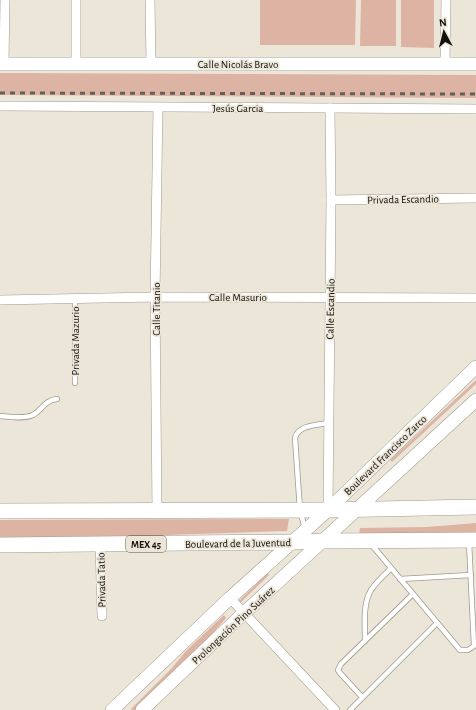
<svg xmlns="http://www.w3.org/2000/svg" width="476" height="710" font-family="'Alegreya Sans',sans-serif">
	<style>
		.green { fill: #ddb4a4 }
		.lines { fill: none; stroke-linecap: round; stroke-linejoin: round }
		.lane-casing { stroke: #9f9a8e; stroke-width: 6 }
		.street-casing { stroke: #9f9a8e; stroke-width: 10 }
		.secondary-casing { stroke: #9f9a8e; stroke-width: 14 }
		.primary-casing { stroke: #9f9a8e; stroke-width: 16 }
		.lane { stroke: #fff; stroke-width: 4.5 }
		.street { stroke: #fff; stroke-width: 9 }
		.secondary { stroke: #fff; stroke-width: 13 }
		.primary { stroke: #fff; stroke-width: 15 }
		.rail { stroke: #636058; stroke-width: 3; stroke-dasharray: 5 5; stroke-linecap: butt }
		.labels { text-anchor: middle; stroke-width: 3.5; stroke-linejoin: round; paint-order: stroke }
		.shield { fill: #ece6d9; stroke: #54514a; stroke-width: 1 }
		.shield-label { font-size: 10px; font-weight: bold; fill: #13110c }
		.street-label { font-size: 11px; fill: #13110c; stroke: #ece6d9 }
	</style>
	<rect width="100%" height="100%" fill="#ece6d9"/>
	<g class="green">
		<path d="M260 0H356L355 45H260Z"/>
		<path d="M361 0H396V46H360Z"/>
		<path d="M401 0H434V48L401 47Z"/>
		<path d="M0 73 476 75V98L0 95Z"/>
		<path d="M476 380V384L392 462 390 460Z"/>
		<path d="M289 519 287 531 168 535 87 541H0V520H6Z"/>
		<path d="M476 523V534H359L360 528 426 527Z"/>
		<path d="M267 573 269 575 240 603 239 601Z"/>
		<path d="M224 615 226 618 213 633 135 710H132L131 709 171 669 186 651Z"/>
	</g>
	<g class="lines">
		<g class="lane-casing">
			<g id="lane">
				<path d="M75 299V383"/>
				<path d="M0 416C10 417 24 419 33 415 42 410 45 400 57 399"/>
				<path d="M305 529 300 510 295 438C298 425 317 425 328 423"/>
				<path d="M371 544 460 650H468L474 646 469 542"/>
				<path d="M400 579 471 575"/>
				<path d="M365 641C365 626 363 608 369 594 373 584 384 576 391 568"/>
				<path d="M362 697 340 673 338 670 341 664 413 594"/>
				<path d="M350 710 437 623"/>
			</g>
		</g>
		<g class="street-casing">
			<g id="street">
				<path d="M150 0 151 64"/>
				<path d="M4 64 5 0"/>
				<path d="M76 64V0"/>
				<path d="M445 64 446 0"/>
				<path d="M0 106 476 109"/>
				<path d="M331 200 476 198"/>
				<path d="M0 300 155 297 476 298"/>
				<path d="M328 510 331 200 330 108"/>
				<path d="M157 511 155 297 158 108"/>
				<path d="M100 544 102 616"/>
				<path d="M230 598 335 710"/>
			</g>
		</g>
		<g class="secondary-casing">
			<g id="secondary">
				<path d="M0 64H476"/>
				<path d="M112 710 230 598 328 510 476 367"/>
				<path d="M142 710 244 613 476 400"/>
			</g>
		</g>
		<g class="primary-casing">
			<g id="primary">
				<path d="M0 511 328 510 476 507"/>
				<path d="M0 545 292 542 324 541 476 540"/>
			</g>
		</g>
		<use href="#lane" class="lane"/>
		<use href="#street" class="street"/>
		<use href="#secondary" class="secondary"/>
		<use href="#primary" class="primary"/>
		<path class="rail" d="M0 93 476 94"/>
	</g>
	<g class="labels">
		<rect class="shield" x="126" y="536" width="40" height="16" rx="3"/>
		<g class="shield-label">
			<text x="146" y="548">MEX 45</text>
		</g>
		<g class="street-label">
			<text x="238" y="68">Calle Nicolás Bravo</text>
			<text x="238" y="112">Jesús Garcia</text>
			<text transform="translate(403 199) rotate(-1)" y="4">Privada Escandio</text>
			<text x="238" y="301">Calle Masurio</text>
			<text transform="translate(156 309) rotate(-90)" y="4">Calle Titanio</text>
			<text transform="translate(330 309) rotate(-89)" y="4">Calle Escandio</text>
			<text transform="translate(75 341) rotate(-90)" y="4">Privada Mazurio</text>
			<text transform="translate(385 455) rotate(-44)" y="4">Boulevard Francisco Zarco</text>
			<text transform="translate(238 543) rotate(-1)" y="4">Boulevard de la Juventud</text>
			<text transform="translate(101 580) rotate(-91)" y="4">Privada Tatio</text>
			<text transform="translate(233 625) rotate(-43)" y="4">Prolongación Pino Suárez</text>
		</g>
	</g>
	<g transform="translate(444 32) rotate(353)" stroke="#ece6d9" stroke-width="3" paint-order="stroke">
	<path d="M0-3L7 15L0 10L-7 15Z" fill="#13110c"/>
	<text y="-6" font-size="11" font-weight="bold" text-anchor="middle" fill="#13110c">N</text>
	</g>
</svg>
